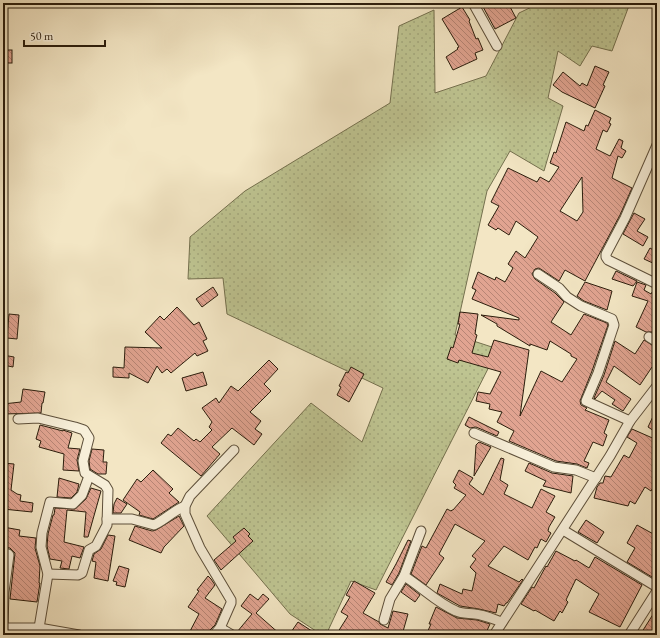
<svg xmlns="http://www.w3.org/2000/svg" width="660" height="638" font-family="'EB Garamond',serif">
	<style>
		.grass { fill: url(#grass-dots); stroke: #74704e }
		.building { fill: url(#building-back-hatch); stroke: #2b1d0c; fill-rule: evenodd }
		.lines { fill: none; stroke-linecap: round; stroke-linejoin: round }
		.street-casing { stroke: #5d4f3a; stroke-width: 11 }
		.street { stroke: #f7efd9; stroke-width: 9 }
	</style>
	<defs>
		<pattern id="grass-dots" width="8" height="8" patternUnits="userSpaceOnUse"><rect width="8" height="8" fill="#bec491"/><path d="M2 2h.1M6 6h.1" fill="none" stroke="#a3a87c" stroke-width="1.8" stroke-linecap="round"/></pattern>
		<pattern id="building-back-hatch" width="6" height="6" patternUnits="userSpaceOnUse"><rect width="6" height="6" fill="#e1a491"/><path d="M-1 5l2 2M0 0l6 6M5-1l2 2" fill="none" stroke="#b78575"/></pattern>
	</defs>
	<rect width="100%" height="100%" fill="#f3e6c4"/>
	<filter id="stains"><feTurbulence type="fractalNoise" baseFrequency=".005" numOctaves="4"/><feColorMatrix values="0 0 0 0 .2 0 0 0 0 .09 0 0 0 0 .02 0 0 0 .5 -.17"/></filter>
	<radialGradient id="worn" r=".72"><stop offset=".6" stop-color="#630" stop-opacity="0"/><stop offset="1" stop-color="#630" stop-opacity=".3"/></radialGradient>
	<path class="grass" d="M540 3H630L612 51 592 46 580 66 558 51 548 98 563 106 544 171 510 151 487 191 455 335 498 349 376 590 351 581 326 635H322L290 614 207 516 311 403 362 442 383 388 227 314 223 278 188 279 190 237 245 191 390 103 399 26 434 10 435 93 486 76 519 13Z"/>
	<g class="building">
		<path d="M481 3H508L516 18 495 29Z"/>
		<path d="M462 7 470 20 469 21 476 39 478 38 483 50 475 53 477 59 453 70 446 57 458 49 457 48 459 47 442 19Z"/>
		<rect x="3" y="50" width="9" height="13"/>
		<path d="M595 66 609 72 603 85 605 86 595 108 562 92 553 85 563 72 580 86 582 83 587 86Z"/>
		<path d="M595 110 611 118 609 123 611 124 607 132 603 130 596 149 610 156 619 139 623 141 621 148 626 151 622 158 618 156 612 178 632 188 620 215 585 281 565 270 559 281 539 268 535 269 532 274 535 279 555 293 564 302 551 322 571 335 584 314 607 323 608 325 592 371 580 401 581 405 587 408 585 410 609 420 604 433 607 435 603 446 593 442 584 461 589 463 587 468 577 464 556 461 509 441 514 431 497 422 502 412 489 409 490 404 476 401 478 392 490 394 501 372 459 360 458 363 447 359 451 347 453 348 460 324H458L460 312 478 314 475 334 477 335 472 353 488 357 494 340 529 350 520 416 541 371 562 382 577 359 571 356V354L550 341 547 350 530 344V346L497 326V324L481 315 519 320V318L472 299 476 290 472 288 478 272 495 280 496 277 505 282 513 268 508 264 516 251 525 258 538 237 516 221 509 235 498 228 496 230 488 225 499 206 491 202 508 168 537 182 540 177 549 182 559 167 550 163 554 152 556 153 566 122 584 131 586 125 588 126ZM582 177 583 212 577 221 560 211Z"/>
		<path d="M634 213 645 219 637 231 648 237 643 246 623 234Z"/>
		<path d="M650 248 657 252V265L644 259Z"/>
		<path d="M616 271 637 281 633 286 612 279Z"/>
		<path d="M585 282 612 291 607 310 584 301 577 296Z"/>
		<path d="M637 282 646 285 644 290 651 294 654 289 657 290V335L652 332H646L636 327 648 301 632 296Z"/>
		<path d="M213 287 218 295 202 307 196 299Z"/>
		<path d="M177 307 194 325 199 322 207 339 203 341 208 351 197 356 195 353 171 373 167 369 162 373 157 366 148 383 129 373V378L113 377V367L124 368 125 347 162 348 145 332 160 316 164 320Z"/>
		<path d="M9 314 19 315 17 339 7 338Z"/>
		<path d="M644 340 657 348V370L652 367 640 385 614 366 606 382 631 399 623 411 612 404 615 400 602 391 595 399 594 398 604 375 615 341 635 354Z"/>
		<path d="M3 355 14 357 13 367 3 365Z"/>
		<path d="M269 360 278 369 264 384 271 391 250 412 261 421 255 429 262 434 254 445 232 428 212 447 220 454 201 476 161 443 168 434 171 436 178 428 194 441 196 439 200 442 212 430 209 427 212 422 202 408 216 398 219 403 231 386 238 391Z"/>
		<path d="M351 367 364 374 349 402 337 395 341 387 339 386 346 372 348 373Z"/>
		<path d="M203 372 207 385 186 391 182 378Z"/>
		<path d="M23 389 45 392 43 403H42L41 413 3 414V404L21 402Z"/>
		<path d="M657 408V433L648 427Z"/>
		<path d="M469 417 499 432 497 436 476 427 470 428 465 425Z"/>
		<path d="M40 425 63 431V430L72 433 68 448 80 449 77 460 79 471 63 470 64 454 39 447 41 441 36 439Z"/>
		<path d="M632 429 657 440V481L651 491 645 487 635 504 630 501 628 506 594 498 597 487 600 483H603L605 476 611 477 624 455 629 458 637 443 627 437Z"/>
		<path d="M479 442 491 447 474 476 476 445Z"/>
		<path d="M92 449 104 450 103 462H107L106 474H98L90 469 89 461Z"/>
		<path d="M501 458 504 459 500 480 508 485 504 494 532 508 541 489 555 496 546 512 555 517 549 527 548 531 551 533 546 542 541 539 537 548 535 547 528 560 504 546 488 566 519 582 522 579 523 580 507 603H506L504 606 498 604 496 613 479 609 460 606 437 593 440 584 462 594 463 589 472 591 476 573 470 567 476 559 472 556 485 541 455 524 439 554 444 558 426 585 411 574 422 546 426 548 447 509 451 511 452 510H453L466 495 454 488 456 485 453 482 459 470 473 478 469 484 483 495Z"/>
		<path d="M3 463 14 464 11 490 17 494 21 495 20 501 33 503 32 512 3 509Z"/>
		<path d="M529 463 552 473 573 476 571 493 543 486 546 481 525 471Z"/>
		<path d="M153 470 173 489 169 493 179 502 153 519 139 515 140 512 123 500 137 479 141 482Z"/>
		<path d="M59 478 79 484 77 492 71 498 57 497Z"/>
		<path d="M91 488 101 491 88 537H84L86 512 67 510 64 542 84 547 80 558 72 556 69 569 60 568 62 561 50 559 47 546 48 534 53 515H54L55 508 75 509 86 499Z"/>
		<path d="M117 498 127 504 121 513H113L114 504Z"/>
		<path d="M179 516 184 526 164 547 161 553 129 540 135 526 152 531 156 530Z"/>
		<path d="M586 520 604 532 597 543 578 532Z"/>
		<path d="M637 525 657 536V580L627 562 635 548 627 543Z"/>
		<path d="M3 527 20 530 19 536 36 538 35 548 40 566 39 583H40L37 602 10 599 15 553 10 548 3 547Z"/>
		<path d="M244 528 250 534 248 536 253 541 221 570 214 560 236 541 233 537Z"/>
		<path d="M108 535 115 536 108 581 94 578 96 562 92 561 94 554 101 549Z"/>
		<path d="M408 540 411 541 399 573 392 585 386 582 396 564Z"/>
		<path d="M556 551 575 561 576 560 589 568 595 557 642 585 620 627 589 612 599 594 576 579 566 600 568 602 562 613 560 611 554 621 535 610 534 611 521 604 532 587 534 588 546 566 547 567Z"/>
		<path d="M119 566 129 569 125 587 116 585 117 582 113 581Z"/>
		<path d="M208 576 211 579 215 585 205 598 222 609 215 625 209 631 208 635H188L199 614 188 607 199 591 197 590Z"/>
		<path d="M354 581 375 593 363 613 379 622 380 624 388 628 393 611 408 614 402 635H336L348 616 341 612 350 597 346 595Z"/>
		<path d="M406 584 420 595 415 602 401 592Z"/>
		<path d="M250 594 258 600 263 594 269 599 256 613 281 635H238L237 632 252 614 241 606Z"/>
		<path d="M436 607 457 618 477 620 490 624 485 635H426L431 624H429Z"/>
		<path d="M657 608V624L650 635H640Z"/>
		<path d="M298 622 318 635H289Z"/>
	</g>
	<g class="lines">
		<g class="street-casing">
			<g id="street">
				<path d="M473 3 497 46"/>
				<path d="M657 145 625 218 606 254V257L608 260 657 284"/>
				<path d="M538 274 559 288 567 297 581 306 612 319 614 325 598 373 586 401 630 421"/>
				<path d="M649 337 657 342"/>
				<path d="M18 419 38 418 75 427 84 430 89 438 83 461 85 473 105 485 108 490 107 525 96 546 89 550 82 573 78 575 48 574"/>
				<path d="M474 433 554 467 576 470 596 478"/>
				<path d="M107 519H132L154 525C166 519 173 511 185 506"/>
				<path d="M563 530 657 587"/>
				<path d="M3 553 8 554 9 555 4 592 3 624"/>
				<path d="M404 576C422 587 437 603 456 611 462 614 469 613 475 614 484 615 493 619 502 622"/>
				<path d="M384 620 390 599 404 576 421 531"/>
				<path d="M3 628H39L79 635"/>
				<path d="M39 628 48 574 41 547 42 533 50 502 73 504 82 495 89 476"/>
				<path d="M220 628 232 635"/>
				<path d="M214 635 220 628 231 603V600L200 548 185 514V506L190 496 234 450"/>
				<path d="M494 635 610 456 630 421 657 386"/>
				<path d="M629 635 657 591"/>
			</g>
		</g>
		<use href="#street" class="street"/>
	</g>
	<rect width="660" height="638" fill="none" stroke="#f3e6c4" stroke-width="16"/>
	<rect x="4" y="4" width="652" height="630" fill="none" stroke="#2b1d0c" stroke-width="2"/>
	<rect x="8" y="8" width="644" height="622" fill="none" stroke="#2b1d0c"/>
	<path d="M24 40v6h81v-6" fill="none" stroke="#2b1d0c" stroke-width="2"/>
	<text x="30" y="40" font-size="12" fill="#2b1d0c" stroke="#f7efd9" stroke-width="3" paint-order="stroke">50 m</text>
	<rect width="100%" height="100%" filter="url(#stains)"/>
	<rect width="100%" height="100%" fill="url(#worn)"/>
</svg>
